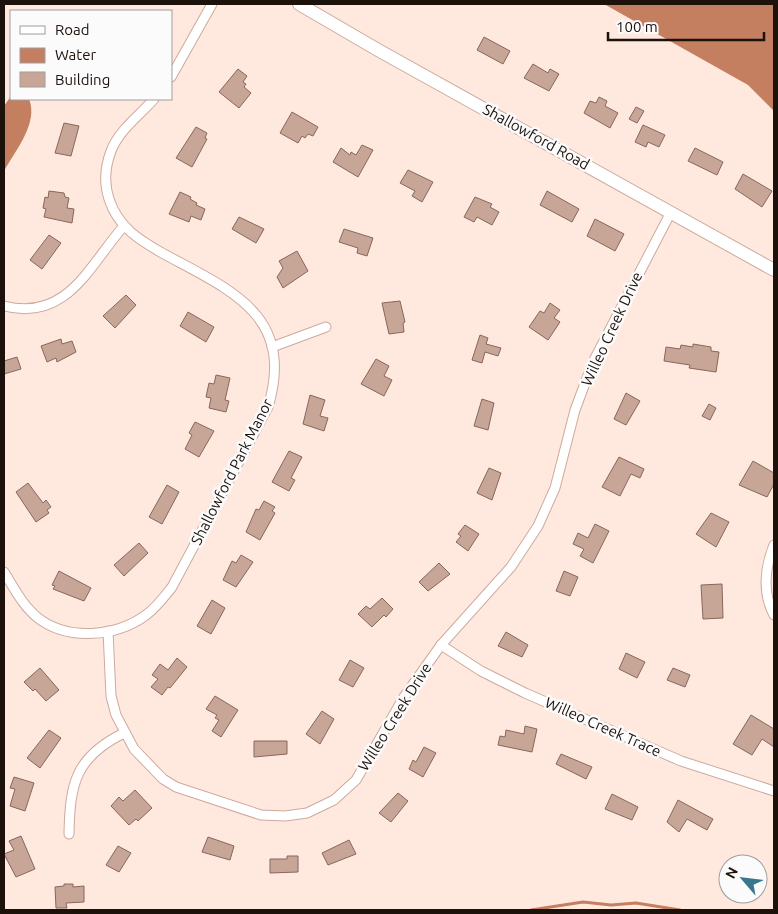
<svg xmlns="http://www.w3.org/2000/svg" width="778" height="914" font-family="Ubuntu,sans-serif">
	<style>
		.water { fill: #c47f61 }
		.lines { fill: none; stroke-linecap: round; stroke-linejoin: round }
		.stream { stroke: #c47f61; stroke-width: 3 }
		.building { fill: #c8a697; stroke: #87675a }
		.street-casing { stroke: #cdaa9c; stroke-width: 11 }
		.secondary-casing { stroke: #cdaa9c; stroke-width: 14 }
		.street { stroke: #fff; stroke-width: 9 }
		.secondary { stroke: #fff; stroke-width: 12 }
		.labels { text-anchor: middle; stroke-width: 5; stroke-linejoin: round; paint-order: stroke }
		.street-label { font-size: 15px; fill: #1d110c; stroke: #fbfbfb }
	</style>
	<rect width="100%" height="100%" fill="#ffe9df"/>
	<g class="water">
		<path d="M604 4H774V111L748 85Z"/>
		<path d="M11 96V99H29C39 123 15 151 4 171V106Z"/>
	</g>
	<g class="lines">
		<path class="stream" d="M531 910 583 902 611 905 636 903 680 910"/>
	</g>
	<g class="building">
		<path d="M484 37 510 51 503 64 477 50Z"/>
		<path d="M533 64 548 73 550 69 559 74 549 91 524 78Z"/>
		<path d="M238 69 247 76 243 82 246 84 244 87 251 93 239 108 219 92Z"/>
		<path d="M599 97 607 101 605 106 618 113 610 128 584 113 590 101 596 103Z"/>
		<path d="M636 107 644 111 637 123 629 119Z"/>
		<path d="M292 112 318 127 313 136 308 134 305 138 302 136 298 143 280 133Z"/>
		<path d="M64 123 79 126 71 156 55 153Z"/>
		<path d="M643 125 665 135 659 147 648 142 646 147 635 142Z"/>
		<path d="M196 127 207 133 205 138 207 139 192 167 176 158Z"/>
		<path d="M362 145 373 150 358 177 333 162 341 148 350 155 351 152 356 155Z"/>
		<path d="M695 148 723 162 717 175 688 161Z"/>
		<path d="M408 170 433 182 422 202 412 196 415 191 400 183Z"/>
		<path d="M743 174 772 191 762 207 735 189Z"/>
		<path d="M49 191 64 193 65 197 69 198 67 208 74 209 72 223 44 217 46 209 43 208 45 197 48 198Z"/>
		<path d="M547 191 579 209 572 222 540 205Z"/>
		<path d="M180 192 191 197 190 199 197 203 196 205 205 209 201 220 191 216 189 222 169 214Z"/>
		<path d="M475 197 492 204 490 207 499 212 492 225 477 217 474 222 464 217Z"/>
		<path d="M239 217 264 229 256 243 232 229Z"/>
		<path d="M595 219 624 234 615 251 587 236Z"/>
		<path d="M344 229 373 238 367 256 357 253 358 248 339 242Z"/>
		<path d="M49 235 61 243 42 269 30 260Z"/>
		<path d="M297 251 308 271 283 288 277 277 283 268 279 261Z"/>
		<path d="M126 295 136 305 115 328 103 316Z"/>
		<path d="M400 301 405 322 403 323 404 332 389 334 382 303Z"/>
		<path d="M550 303 560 310 554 318 560 322 548 340 529 327 540 311 544 313Z"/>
		<path d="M188 312 214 327 206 342 180 326Z"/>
		<path d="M480 335 488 338 486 344 501 348 498 356 485 352 482 363 472 360Z"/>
		<path d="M61 339 62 344 72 341 76 352 57 362 56 358 47 362 41 346Z"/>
		<path d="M693 344 711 347V351L719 352 716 372 689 368 690 365 664 361 666 347 680 349 681 345 693 347Z"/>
		<path d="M17 357 21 369 4 374V361Z"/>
		<path d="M376 359 389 366 384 376 392 380 384 396 361 384Z"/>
		<path d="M216 375 230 378 225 400 229 401 226 412 209 408 211 398 206 397 209 383 214 384Z"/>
		<path d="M626 393 640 401 626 425 614 419Z"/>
		<path d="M310 395 325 400 320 416 328 418 324 431 303 424Z"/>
		<path d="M482 399 494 403 488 430 474 426Z"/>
		<path d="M709 404 716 408 710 420 702 416Z"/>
		<path d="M195 422 214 431 199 457 185 449 192 435 189 433Z"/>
		<path d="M289 451 302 457 291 478 295 480 289 491 272 482Z"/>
		<path d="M619 457 644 469 640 478 631 474 620 496 602 487Z"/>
		<path d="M753 461 774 473V484L767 497 739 485Z"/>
		<path d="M489 468 501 473 492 500 477 493Z"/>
		<path d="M28 483 43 503 46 500 51 507 47 510 49 513 36 522 16 492Z"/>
		<path d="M167 485 179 492 162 524 149 517Z"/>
		<path d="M264 501 275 507 272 511 275 513 260 540 246 532 256 509 259 510Z"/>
		<path d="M711 513 729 522 716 547 696 534Z"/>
		<path d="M595 524 609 531 593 563 580 556 584 549 573 544 578 533 588 538Z"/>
		<path d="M465 525 479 534 468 551 456 542 461 536 458 534Z"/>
		<path d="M139 543 148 553 124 576 114 565Z"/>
		<path d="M241 555 253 562 236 587 223 580 232 561 236 563Z"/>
		<path d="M439 563 450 574 428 591 419 582Z"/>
		<path d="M59 571 91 588 84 601 53 589 55 586 52 585Z"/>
		<path d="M564 571 578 577 570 596 556 591Z"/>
		<path d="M722 584 723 618 703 619 701 585Z"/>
		<path d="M382 598 393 609 386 617 384 615 372 627 358 614 366 606 370 609Z"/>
		<path d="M212 600 225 608 211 634 197 626Z"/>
		<path d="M506 632 528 645 522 657 498 646Z"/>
		<path d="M626 653 645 662 637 678 619 669Z"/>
		<path d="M177 658 187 667 170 688 168 687 162 695 151 687 158 679 152 675 160 664 168 670Z"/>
		<path d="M350 660 364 668 353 687 339 680Z"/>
		<path d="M40 668 59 690 46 701 35 689 33 691 24 682Z"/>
		<path d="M673 668 690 675 685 687 667 680Z"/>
		<path d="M215 696 238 710 221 737 212 731 219 720 215 718 217 715 206 709Z"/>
		<path d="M322 711 334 719 320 744 306 734Z"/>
		<path d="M751 715 774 729V747L762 739 752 755 733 744Z"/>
		<path d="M525 726 537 729 532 752 498 745 500 736 505 737 506 730 524 734Z"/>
		<path d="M49 730 61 738 40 768 27 758Z"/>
		<path d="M254 741H287V754L254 757Z"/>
		<path d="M424 747 436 753 423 777 409 769 413 760 416 762Z"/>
		<path d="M561 754 592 767 586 779 556 764Z"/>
		<path d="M14 777 34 783 25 811 10 806 15 789 10 788Z"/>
		<path d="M135 790 152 808 138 821 136 819 129 825 111 806 119 797 123 801Z"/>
		<path d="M398 793 408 801 391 822 379 813Z"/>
		<path d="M612 794 638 807 632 820 605 809Z"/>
		<path d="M678 800 713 819 707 830 687 819 679 832 667 822Z"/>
		<path d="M21 836 35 869 16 877 4 854 14 850 9 841Z"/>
		<path d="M208 837 234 846 230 860 202 852Z"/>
		<path d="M349 840 356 854 328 865 322 853Z"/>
		<path d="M118 846 131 853 119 872 106 865Z"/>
		<path d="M287 856H298V872L270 873V859H287Z"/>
		<path d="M64 884H73V887L84 886V902L66 903 67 908H56L55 887 64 886Z"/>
	</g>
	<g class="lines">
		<g class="street-casing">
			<g id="street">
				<path d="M171 77 212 4"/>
				<path d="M4 306C67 322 89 266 123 227"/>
				<path d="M272 347 326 327"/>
				<path d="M774 545C765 567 762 593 774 615"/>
				<path d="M4 572C14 588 23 606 38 618 68 641 116 637 146 615 157 607 164 597 172 587L268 407C296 315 230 290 164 254 139 240 118 227 109 199 104 184 105 167 111 151 119 130 140 115 154 99"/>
				<path d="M108 631 111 696 116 715 134 749 163 779 176 787 261 815 285 816 307 813 334 800 356 780 404 697 441 645 511 567 538 526 555 488 575 410 593 362 671 212"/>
				<path d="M441 645 481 671 525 693 681 761 774 791"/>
				<path d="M69 834C70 784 75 757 124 733"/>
			</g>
		</g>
		<g class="secondary-casing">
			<path id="secondary" d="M299 4 378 50 774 270"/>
		</g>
		<use href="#street" class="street"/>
		<use href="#secondary" class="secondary"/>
	</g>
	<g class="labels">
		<g class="street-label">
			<text transform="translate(536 137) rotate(29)" y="5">Shallowford Road</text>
			<text transform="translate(612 329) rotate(-65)" y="5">Willeo Creek Drive</text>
			<text transform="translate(232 472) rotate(-63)" y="5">Shallowford Park Manor</text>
			<text transform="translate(395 717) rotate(-58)" y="5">Willeo Creek Drive</text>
			<text transform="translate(603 727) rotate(24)" y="5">Willeo Creek Trace</text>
		</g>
	</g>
	<rect width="778" height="914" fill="none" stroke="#1d110c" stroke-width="10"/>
	<rect x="10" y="10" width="162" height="90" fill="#fbfbfb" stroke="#a29d9b"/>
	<rect x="20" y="26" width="25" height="8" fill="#ffffff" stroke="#a29d9b"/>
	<text x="55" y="35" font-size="15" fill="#1d110c">Road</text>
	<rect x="20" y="48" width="25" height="15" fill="#c47f61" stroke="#a29d9b"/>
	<text x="55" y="60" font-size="15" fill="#1d110c">Water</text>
	<rect x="20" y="72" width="25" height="15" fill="#c8a697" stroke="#a29d9b"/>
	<text x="55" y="85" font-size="15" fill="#1d110c">Building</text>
	<g transform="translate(743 879) rotate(298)"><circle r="24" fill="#fbfbfb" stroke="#a29d9b"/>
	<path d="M0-4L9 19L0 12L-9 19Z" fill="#39778d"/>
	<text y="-8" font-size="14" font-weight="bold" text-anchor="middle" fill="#1d110c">N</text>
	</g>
	<path d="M608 32v8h156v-8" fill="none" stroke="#1d110c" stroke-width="2.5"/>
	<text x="616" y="32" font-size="15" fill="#1d110c" stroke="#fbfbfb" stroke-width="4" paint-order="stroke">100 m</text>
</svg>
